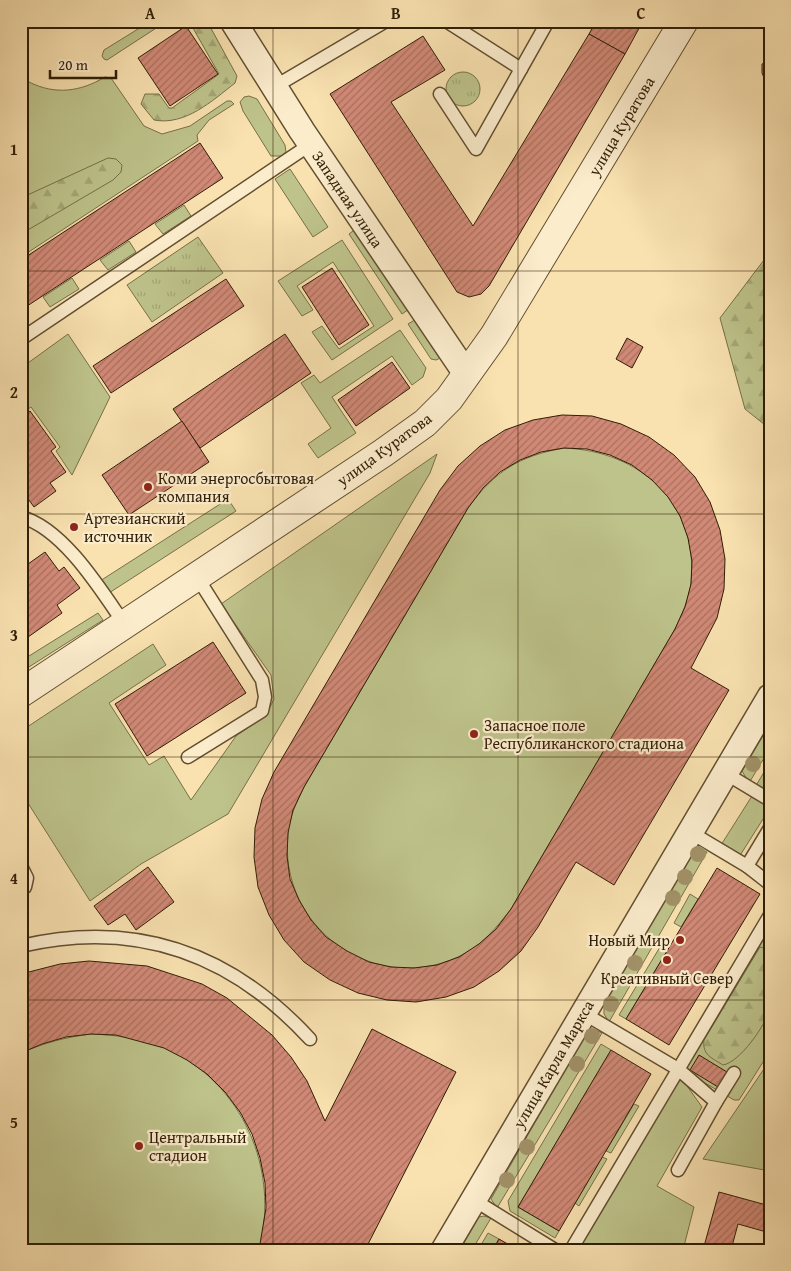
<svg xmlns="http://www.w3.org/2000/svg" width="791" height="1271" font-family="'Gentium Book Plus',serif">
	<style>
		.grass { fill: #bec38b; stroke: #777048 }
		.forest { fill: url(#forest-firs); stroke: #777048 }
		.park { fill: url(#park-tufts); stroke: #777048 }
		.building { fill: url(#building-hatch); stroke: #301e06; fill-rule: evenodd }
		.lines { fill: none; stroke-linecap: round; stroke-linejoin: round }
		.service-casing { stroke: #624f30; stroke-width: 15 }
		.minor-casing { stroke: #624f30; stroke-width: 28 }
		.tertiary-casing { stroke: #624f30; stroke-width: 30 }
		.service { stroke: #fbeccc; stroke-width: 12 }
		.minor { stroke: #fbeccc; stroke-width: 25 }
		.tertiary { stroke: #fbeccc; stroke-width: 28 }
		.tree { fill: #a29168 }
		.grid { fill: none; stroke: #301e06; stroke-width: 1; stroke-opacity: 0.55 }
		.poi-dot { fill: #8f2418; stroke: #fbeccc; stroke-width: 2 }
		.labels { text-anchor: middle; stroke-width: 4.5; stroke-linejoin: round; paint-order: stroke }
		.street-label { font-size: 16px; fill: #301e06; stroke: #fbeccc }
		.poi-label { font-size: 16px; fill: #301e06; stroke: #fbeccc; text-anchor: start }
		.neatline { fill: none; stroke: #301e06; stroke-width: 2 }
		.grid-label { font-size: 16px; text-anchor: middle; font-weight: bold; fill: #301e06 }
	</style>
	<defs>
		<pattern id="forest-firs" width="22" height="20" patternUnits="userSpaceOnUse" patternTransform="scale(1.25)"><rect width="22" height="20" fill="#bec38b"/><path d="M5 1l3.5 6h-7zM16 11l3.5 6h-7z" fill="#a4a776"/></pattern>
		<pattern id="park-tufts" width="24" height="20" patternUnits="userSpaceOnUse" patternTransform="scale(1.25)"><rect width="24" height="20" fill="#bec38b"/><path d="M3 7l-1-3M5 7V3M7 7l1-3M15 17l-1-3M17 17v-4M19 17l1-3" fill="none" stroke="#a4a776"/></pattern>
		<pattern id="building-hatch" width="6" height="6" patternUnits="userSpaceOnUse" patternTransform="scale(1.25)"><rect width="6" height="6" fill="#d18976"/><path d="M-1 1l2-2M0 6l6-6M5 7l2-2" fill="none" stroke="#aa6f5f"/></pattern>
	</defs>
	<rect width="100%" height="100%" fill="#f9e1b0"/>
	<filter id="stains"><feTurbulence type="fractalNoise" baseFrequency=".004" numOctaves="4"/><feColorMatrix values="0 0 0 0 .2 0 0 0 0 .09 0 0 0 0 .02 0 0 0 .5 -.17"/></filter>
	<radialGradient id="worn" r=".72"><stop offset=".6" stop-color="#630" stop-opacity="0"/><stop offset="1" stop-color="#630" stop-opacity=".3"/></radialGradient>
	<g class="grass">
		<path d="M151 21H167L107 60 104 59 102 56 104 50Z"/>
		<path d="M105 77 111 78 144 126 162 134 190 126 227 101H231L234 104 209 120 197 135 198 141 21 257V87L29 82C55 95 80 92 105 77Z"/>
		<path d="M249 96 257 99 285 145 286 152 281 156H271L243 111 240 102 244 97Z"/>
		<path d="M290 169 328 227 313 237 275 179Z"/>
		<path d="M184 205 191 216 163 234 155 224Z"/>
		<path d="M358 227 412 307 402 314 349 234Z"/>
		<path d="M342 240 393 319 332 360 312 332 322 326 339 349 374 326 333 262 297 286 313 310 302 316 278 281Z"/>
		<path d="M129 241 136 252 108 270 100 260Z"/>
		<path d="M72 278 79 289 50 307 43 297Z"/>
		<path d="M418 318 445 356 436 360 431 359 408 324Z"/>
		<path d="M400 330 426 368 423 377 412 385 392 356 332 397 356 433 318 458 308 444 331 428 301 383 314 375 320 383Z"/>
		<path d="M68 334 110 397 72 475 56 451 60 447 31 407 21 414V368Z"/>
		<path d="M564 448C640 451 699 503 691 583 689 599 682 614 675 629L511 909C496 928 481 947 458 957 373 996 278 927 288 834 289 817 297 802 304 787L468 508C495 471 519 456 564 448Z"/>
		<path d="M437 454 430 473 228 814 141 864 90 901 21 792V731L153 644 166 665 109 703 149 765 164 756 191 800 236 736 266 715 274 699 271 675 221 604Z"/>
		<path d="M228 499 236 511 109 593 100 581Z"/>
		<path d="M98 613 103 620 21 672V661Z"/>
		<path d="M770 724V748L749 783 742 771Z"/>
		<path d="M770 762V782L766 788 770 790V799L754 789Z"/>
		<path d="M752 796 770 808 739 857 721 845Z"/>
		<path d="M699 849 707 852 609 1022 604 1014V1004L694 850Z"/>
		<path d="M690 894 698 899 681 927 674 923Z"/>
		<path d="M770 923V1051L739 1100H734L693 1076 685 1067Z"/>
		<path d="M660 947 667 951 626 1019 619 1015Z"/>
		<path d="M595 1030 602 1033 497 1208 491 1199 587 1032Z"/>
		<path d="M91 1034C116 1035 141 1038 165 1048 243 1083 280 1169 259 1250H21V1053C44 1043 66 1037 91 1034Z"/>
		<path d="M601 1044 611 1050 518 1207 559 1231 555 1238 510 1211 508 1201Z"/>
		<path d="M770 1060V1171L703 1159Z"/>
		<path d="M680 1076 702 1107 657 1186 694 1207 683 1250H578Z"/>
		<path d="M634 1104 639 1106 611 1153 606 1151Z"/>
		<path d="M602 1157 607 1159 579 1206 575 1203Z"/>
		<path d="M484 1216 491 1218 472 1250H460L479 1217Z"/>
		<path d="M488 1233 499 1239 492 1250H478Z"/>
	</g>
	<g class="forest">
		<path d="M189 21H207L237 76 235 83C212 101 185 126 154 120L141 104 145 94H159L169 108H172L219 74Z"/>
		<path d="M108 158 116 159 122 165 121 172 113 180 21 234V198Z"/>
		<path d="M770 252V429L745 409 720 318Z"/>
		<path d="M760 947 770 950C770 965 773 997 770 1009 765 1026 740 1062 723 1065 712 1058 702 1055 704 1040Z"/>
	</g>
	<g class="park">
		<circle cx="463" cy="89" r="17"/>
		<path d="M198 237 223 273 152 322 127 285Z"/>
	</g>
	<g class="building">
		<path d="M596 21H643L625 54 589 34Z"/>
		<path d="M186 26 218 74 170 106 138 58Z"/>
		<path d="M589 34 625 54 489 286 481 294 469 297 457 292 330 94 423 36 445 70 391 102 473 226Z"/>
		<path d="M770 61V92L762 73V64Z"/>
		<path d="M200 143 223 178 21 310V260Z"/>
		<path d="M332 268 369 325 339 345 302 287Z"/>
		<path d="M226 279 244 306 111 393 93 366Z"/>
		<path d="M285 334 311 373 200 448 173 409Z"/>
		<path d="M627 338 643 347 632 368 616 359Z"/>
		<path d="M392 362 410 388 356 426 338 400Z"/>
		<path d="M30 411 56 447 51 451 66 472 50 483 56 491 34 507 21 489V417Z"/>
		<path d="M562 415 592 416 621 424 649 437 674 455 695 477 710 502 720 530 725 559 724 589 717 618 691 668 729 690 614 885 576 862 538 927 521 951 499 971 474 987 446 997 416 1002 387 1000 358 993 330 980 304 962 284 940 269 915 258 887 254 857 255 828 262 799 274 772 440 490 458 466 480 446 505 430 533 420ZM564 448 587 449 610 455 632 465 652 480 668 497 680 516 688 538 692 561 691 584 685 607 675 629 511 909 496 929 479 944 459 957 437 965 414 968 391 967 369 962 347 951 326 937 311 920 299 900 290 879 287 856 288 833 293 810 304 787 468 508 483 488 500 472 520 460 541 452Z"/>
		<path d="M182 421 209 462 129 515 102 475Z"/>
		<path d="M45 552 59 571 64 567 80 588 57 605 62 613 21 642V569Z"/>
		<path d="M213 642 246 693 147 756 115 704Z"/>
		<path d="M148 867 174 902 136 930 125 914 108 925 94 906Z"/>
		<path d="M717 868 760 894 669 1045 626 1019Z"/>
		<path d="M89 961 147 966 202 984 227 998 272 1035 291 1057 307 1081 325 1121 372 1029 456 1072 365 1250H259L266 1208 265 1183 260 1158 252 1134 240 1112 225 1092 207 1074 187 1060 164 1048 116 1035 91 1034 66 1037 42 1044 21 1053V974L60 964Z"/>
		<path d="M611 1050 651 1074 559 1231 518 1207Z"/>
		<path d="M699 1055 727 1072 718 1087 690 1070Z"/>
		<path d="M719 1192 770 1206V1233L738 1224 731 1250H703Z"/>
		<path d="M499 1239 518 1250H493Z"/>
	</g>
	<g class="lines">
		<g class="service-casing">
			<g id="service">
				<path d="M446 21 521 69"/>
				<path d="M274 87 386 21"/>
				<path d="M440 94 476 149 548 21"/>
				<path d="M21 339 311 144"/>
				<path d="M21 517C63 528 101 590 125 625"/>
				<path d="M188 757 262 711 265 697 262 680 197 577"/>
				<path d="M725 773 770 800"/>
				<path d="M690 832 747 866 770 828"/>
				<path d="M21 866 27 878 25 887 21 889"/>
				<path d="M747 866 770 884"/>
				<path d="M21 946C136 919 231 953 310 1039"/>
				<path d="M583 1013 678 1069 716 1102 678 1170"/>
				<path d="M716 1102 734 1073"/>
				<path d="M474 1200 555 1250"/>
				<path d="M571 1250 770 915"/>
			</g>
		</g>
		<g class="minor-casing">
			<g id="minor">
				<path d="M233 21 302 131 467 375"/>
				<path d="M444 1250 770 697"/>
			</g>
		</g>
		<g class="tertiary-casing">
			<path id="tertiary" d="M21 693 383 453 425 423 449 399 494 336 684 21"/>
		</g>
		<use href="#service" class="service"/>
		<use href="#minor" class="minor"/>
		<use href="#tertiary" class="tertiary"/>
	</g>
	<g class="tree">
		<circle cx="753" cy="764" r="8"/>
		<circle cx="698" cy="854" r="8"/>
		<circle cx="685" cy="877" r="8"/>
		<circle cx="673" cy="898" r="8"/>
		<circle cx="635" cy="963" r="8"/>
		<circle cx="611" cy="1004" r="8"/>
		<circle cx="592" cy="1036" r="8"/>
		<circle cx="577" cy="1064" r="8"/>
		<circle cx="527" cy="1147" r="8"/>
		<circle cx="507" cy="1180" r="8"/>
	</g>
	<path class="grid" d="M273 21V1250M518 21V1250M21 271H770M21 514H770M21 757H770M21 1000H770"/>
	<g class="poi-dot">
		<circle cx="148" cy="487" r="5"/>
		<circle cx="74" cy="527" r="5"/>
		<circle cx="474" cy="734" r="5"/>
		<circle cx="680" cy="940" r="5"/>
		<circle cx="667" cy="960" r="5"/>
		<circle cx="139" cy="1146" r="5"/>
	</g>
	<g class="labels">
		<g class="street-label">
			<text transform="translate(621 126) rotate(-59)" y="6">улица Куратова</text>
			<text transform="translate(348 199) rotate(56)" y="6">Западная улица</text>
			<text transform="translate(384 449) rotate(-36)" y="6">улица Куратова</text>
			<text transform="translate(553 1064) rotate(-60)" y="6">улица Карла Маркса</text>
		</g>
		<g class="poi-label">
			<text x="158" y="484">Коми энергосбытовая<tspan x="158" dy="18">компания</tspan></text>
			<text x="84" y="524">Артезианский<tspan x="84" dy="18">источник</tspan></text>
			<text x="484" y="731">Запасное поле<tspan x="484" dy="18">Республиканского стадиона</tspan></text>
			<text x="670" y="946" text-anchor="end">Новый Мир</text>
			<text x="667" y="984" text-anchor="middle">Креативный Север</text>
			<text x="149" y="1143">Центральный<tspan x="149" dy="18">стадион</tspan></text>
		</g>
	</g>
	<rect width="791" height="1271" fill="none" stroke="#f9e1b0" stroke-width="55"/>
	<path d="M50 70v8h66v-8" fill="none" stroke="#301e06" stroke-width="2.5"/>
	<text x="58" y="70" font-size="15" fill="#301e06" stroke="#fbeccc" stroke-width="4" paint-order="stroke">20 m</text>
	<rect x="28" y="28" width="736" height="1216" class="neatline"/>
	<g class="grid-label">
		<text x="150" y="19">A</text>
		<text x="396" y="19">B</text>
		<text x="641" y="19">C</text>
		<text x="14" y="155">1</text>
		<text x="14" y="398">2</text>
		<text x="14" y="641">3</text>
		<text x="14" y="884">4</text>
		<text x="14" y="1128">5</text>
	</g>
	<rect width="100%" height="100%" filter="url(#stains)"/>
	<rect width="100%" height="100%" fill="url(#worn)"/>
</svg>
